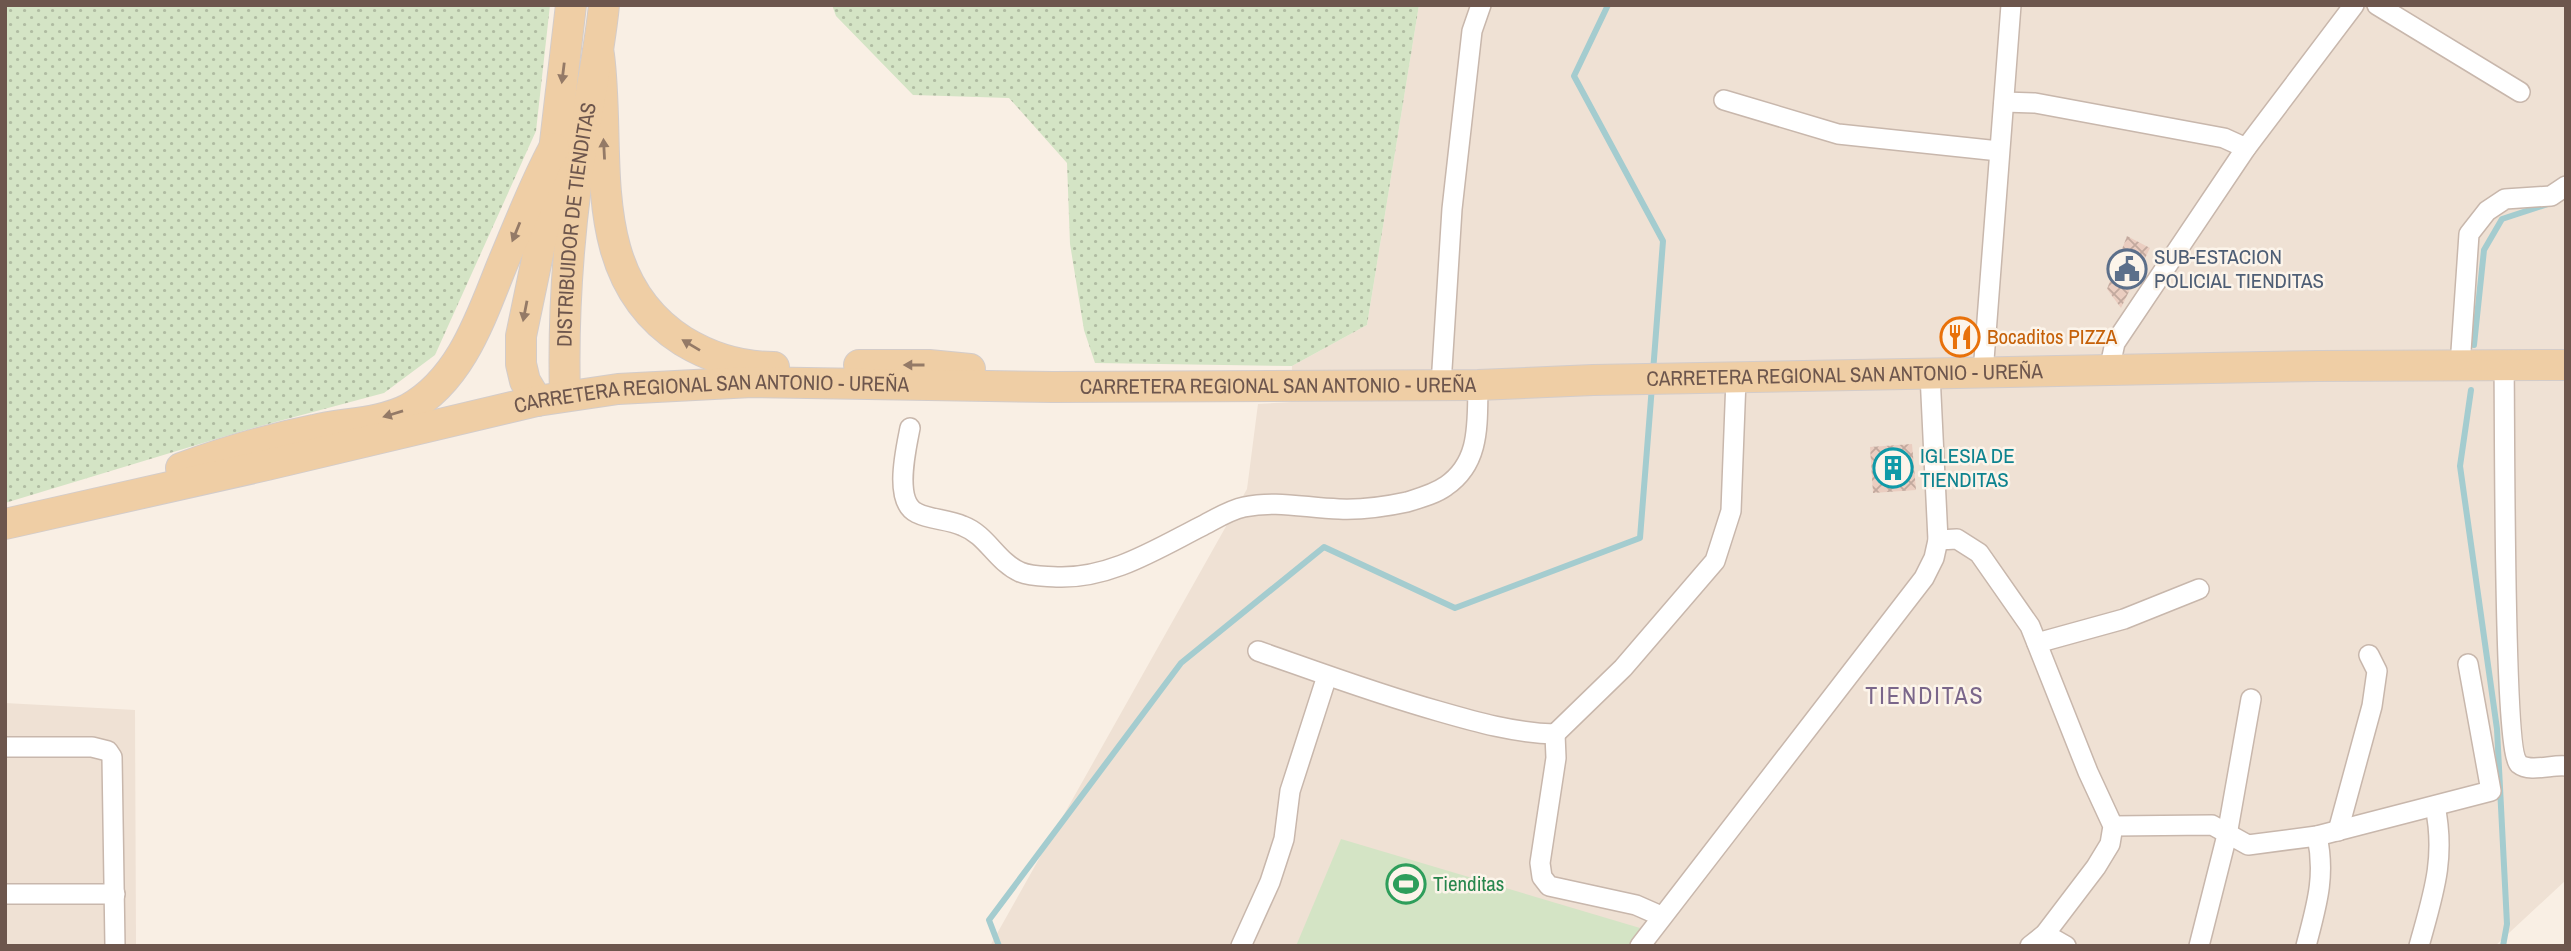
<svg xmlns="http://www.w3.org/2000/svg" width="2571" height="951" font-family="'Archivo Narrow',sans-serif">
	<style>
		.residential { fill: #efe1d4 }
		.grass { fill: url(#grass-dots) }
		.garden { fill: #d4e4c5 }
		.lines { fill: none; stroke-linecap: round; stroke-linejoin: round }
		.stream { stroke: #a4cccf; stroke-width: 6 }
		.building { fill: url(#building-cross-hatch) }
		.street-casing { stroke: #c8b7ac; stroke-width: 22 }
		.primary-casing { stroke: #d3ccca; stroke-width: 32 }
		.street { stroke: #fff; stroke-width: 19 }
		.primary { stroke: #efcea5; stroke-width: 30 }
		.oneway { fill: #947a67 }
		.labels { text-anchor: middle; stroke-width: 5; stroke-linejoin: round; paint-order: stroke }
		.street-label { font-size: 21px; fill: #6d564d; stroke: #fcf4ea }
		.service-label { font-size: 21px; fill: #4e5e75; stroke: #fcf4ea; text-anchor: start }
		.food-label { font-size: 21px; fill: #c56008; stroke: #fcf4ea; text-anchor: start }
		.culture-label { font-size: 21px; fill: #0d838f; stroke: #fcf4ea; text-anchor: start }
		.leisure-label { font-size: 21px; fill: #27864d; stroke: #fcf4ea; text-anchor: start }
		.quarter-label { font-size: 24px; letter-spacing: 2px; fill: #7a668a; stroke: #fcf4ea }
	</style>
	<defs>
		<pattern id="grass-dots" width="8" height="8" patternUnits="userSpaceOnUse" patternTransform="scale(1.75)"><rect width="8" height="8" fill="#d4e4c5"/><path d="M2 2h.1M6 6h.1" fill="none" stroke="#b0bca2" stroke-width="1.8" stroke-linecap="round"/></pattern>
		<pattern id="building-cross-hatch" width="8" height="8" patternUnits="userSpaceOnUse" patternTransform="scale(1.75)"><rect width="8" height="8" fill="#eacdc0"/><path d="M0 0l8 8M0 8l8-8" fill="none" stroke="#c2a99e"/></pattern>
	</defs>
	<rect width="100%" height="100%" fill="#f9efe4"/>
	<g class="residential">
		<path d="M1419 5H2566V880L2495 946H990L1247 489 1258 404 1291 402 1292 366 1367 325Z"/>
		<path d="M5 703 135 710 136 946H5Z"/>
	</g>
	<g class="grass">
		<path d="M5 5H550L536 131 435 355 384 393 246 430 5 503Z"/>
		<path d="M832 5H1419L1367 325 1292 366 1095 363 1084 330 1070 244 1067 163 1009 98 913 95 836 16Z"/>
	</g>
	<path class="garden" d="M1341 839 1640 928 1630 946H1296Z"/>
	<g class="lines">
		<g class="stream">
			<path d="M1608 5 1574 76 1663 241 1653 372"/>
			<path d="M2474 345 2484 250 2502 219 2548 204"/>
			<path d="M2471 390 2460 466 2497 729 2507 924 2503 946"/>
			<path d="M999 946 989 920 1181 663 1324 547 1455 608 1640 538 1652 386"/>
		</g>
	</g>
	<g class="building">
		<path d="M2127 236 2150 248 2121 308 2107 289Z"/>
		<path d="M1912 444 1916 490 1873 493 1870 447Z"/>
	</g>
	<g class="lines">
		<g class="street-casing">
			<g id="street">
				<path d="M2377 5 2520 92"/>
				<path d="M1724 100 1838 134 1999 151"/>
				<path d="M2004 102 2035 103 2224 138 2246 148"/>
				<path d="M2504 365C2505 412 2503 749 2519 764 2530 773 2553 764 2566 766"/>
				<path d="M2460 366 2469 234 2487 211 2505 199 2551 196 2566 186"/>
				<path d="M2109 370 2115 343 2246 148 2354 5"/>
				<path d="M1983 373 2011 5"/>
				<path d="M1441 385 1452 209 1472 31 1481 5"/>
				<path d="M910 428C906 449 893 502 917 513 931 520 948 519 963 526 987 535 996 561 1020 572 1032 577 1044 576 1057 577 1109 579 1155 550 1200 527 1214 520 1229 510 1244 507 1276 500 1306 508 1339 509 1363 510 1384 507 1407 502 1420 498 1435 494 1446 486 1481 462 1477 423 1478 385"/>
				<path d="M1938 540 1957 539 1979 553 2030 626 2088 772 2113 826 2110 844 2096 867 2045 934 2030 946"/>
				<path d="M2037 643 2124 619 2199 589"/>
				<path d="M1258 651C1318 672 1377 694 1438 711 1476 722 1515 733 1555 734L1623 668 1715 561 1731 511 1736 379"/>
				<path d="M1555 734 1556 758 1540 863 1542 877 1549 886 1636 905 1661 916"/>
				<path d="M5 747H92L108 751 112 757 115 946"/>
				<path d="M2113 826 2212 825 2248 845 2317 836 2491 791 2468 664"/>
				<path d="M2338 831 2372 706 2377 671 2369 655"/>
				<path d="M5 894H115"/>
				<path d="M2045 934 2066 946"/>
				<path d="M1241 946 1270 882 1284 839 1290 791 1327 676"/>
				<path d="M1640 946 1924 578 1934 558 1938 540 1930 374"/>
				<path d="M2199 946 2227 835 2251 699"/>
				<path d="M2306 946C2316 907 2326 877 2317 836"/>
				<path d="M2419 946C2433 895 2446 859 2435 806"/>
			</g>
		</g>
		<g class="primary-casing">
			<g id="primary">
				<path d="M599 55C612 155 582 277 683 341 711 358 741 367 774 367"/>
				<path d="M859 365H929L970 369"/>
				<path id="s1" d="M565 396C563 326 567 256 576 186 583 125 598 66 604 5"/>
				<path d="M537 401 525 381 521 364V336L547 211 571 5"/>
				<path d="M181 468C225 452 269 439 314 430 344 423 381 423 408 409 461 380 481 317 502 265 519 225 534 185 554 148"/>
				<path id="s2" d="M5 524 267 465 537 401 618 389 752 382 1053 387 1478 385 1593 380 2318 366 2566 365"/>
			</g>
		</g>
		<use href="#street" class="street"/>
		<use href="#primary" class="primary"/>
	</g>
	<defs><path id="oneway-solid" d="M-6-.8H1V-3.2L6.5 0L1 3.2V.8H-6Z" transform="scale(1.75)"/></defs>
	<g class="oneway">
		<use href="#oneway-solid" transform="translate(563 73) rotate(97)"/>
		<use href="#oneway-solid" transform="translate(604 149) rotate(-93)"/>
		<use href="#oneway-solid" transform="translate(516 232) rotate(112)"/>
		<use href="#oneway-solid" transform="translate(525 311) rotate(101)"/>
		<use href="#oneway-solid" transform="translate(691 345) rotate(-149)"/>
		<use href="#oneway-solid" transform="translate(914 365) rotate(-180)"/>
		<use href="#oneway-solid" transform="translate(393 414) rotate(163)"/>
	</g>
	<defs>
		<g id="civic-ring" transform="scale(2.0125)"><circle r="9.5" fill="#fcf4ea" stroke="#5c6f8a" stroke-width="1.5"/><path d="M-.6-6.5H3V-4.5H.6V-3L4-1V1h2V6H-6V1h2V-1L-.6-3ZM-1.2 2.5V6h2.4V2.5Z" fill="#5c6f8a"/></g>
		<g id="restaurant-ring" transform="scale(2.0125)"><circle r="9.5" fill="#fcf4ea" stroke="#e8710a" stroke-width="1.5"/><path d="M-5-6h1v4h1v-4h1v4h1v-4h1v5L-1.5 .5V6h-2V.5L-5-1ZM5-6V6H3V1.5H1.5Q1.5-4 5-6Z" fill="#e8710a"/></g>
		<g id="building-ring" transform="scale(2.0125)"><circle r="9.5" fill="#fcf4ea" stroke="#0f9aa8" stroke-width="1.5"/><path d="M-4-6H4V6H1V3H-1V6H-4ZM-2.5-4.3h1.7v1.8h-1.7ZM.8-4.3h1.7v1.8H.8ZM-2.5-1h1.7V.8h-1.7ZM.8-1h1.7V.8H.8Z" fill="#0f9aa8"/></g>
		<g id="stadium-ring" transform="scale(2.0125)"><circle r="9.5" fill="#fcf4ea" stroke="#2e9e5b" stroke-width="1.5"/><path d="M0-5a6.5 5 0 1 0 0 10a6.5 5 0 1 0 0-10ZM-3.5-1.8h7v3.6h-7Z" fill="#2e9e5b"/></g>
	</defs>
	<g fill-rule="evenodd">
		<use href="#civic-ring" x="2127" y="269"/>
		<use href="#restaurant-ring" x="1960" y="337"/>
		<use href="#building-ring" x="1893" y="468"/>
		<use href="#stadium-ring" x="1406" y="884"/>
	</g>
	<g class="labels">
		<g class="street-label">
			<text dy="7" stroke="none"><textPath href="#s1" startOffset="172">DISTRIBUIDOR DE TIENDITAS</textPath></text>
			<text dy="7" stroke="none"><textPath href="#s2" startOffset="1855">CARRETERA REGIONAL SAN ANTONIO - UREÑA</textPath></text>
			<text dy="7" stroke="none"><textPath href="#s2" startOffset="1288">CARRETERA REGIONAL SAN ANTONIO - UREÑA</textPath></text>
			<text dy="7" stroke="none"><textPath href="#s2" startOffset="721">CARRETERA REGIONAL SAN ANTONIO - UREÑA</textPath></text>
		</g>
		<g class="service-label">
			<text x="2154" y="264">SUB-ESTACION<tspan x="2154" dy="24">POLICIAL TIENDITAS</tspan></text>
		</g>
		<g class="food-label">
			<text x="1987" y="344">Bocaditos PIZZA</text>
		</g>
		<g class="culture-label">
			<text x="1920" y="463">IGLESIA DE<tspan x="1920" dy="24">TIENDITAS</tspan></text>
		</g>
		<g class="leisure-label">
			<text x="1433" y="891">Tienditas</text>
		</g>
		<g class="quarter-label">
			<text x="1925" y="704">TIENDITAS</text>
		</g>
	</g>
	<rect width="2571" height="951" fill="none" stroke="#6d564d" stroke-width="14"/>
</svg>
